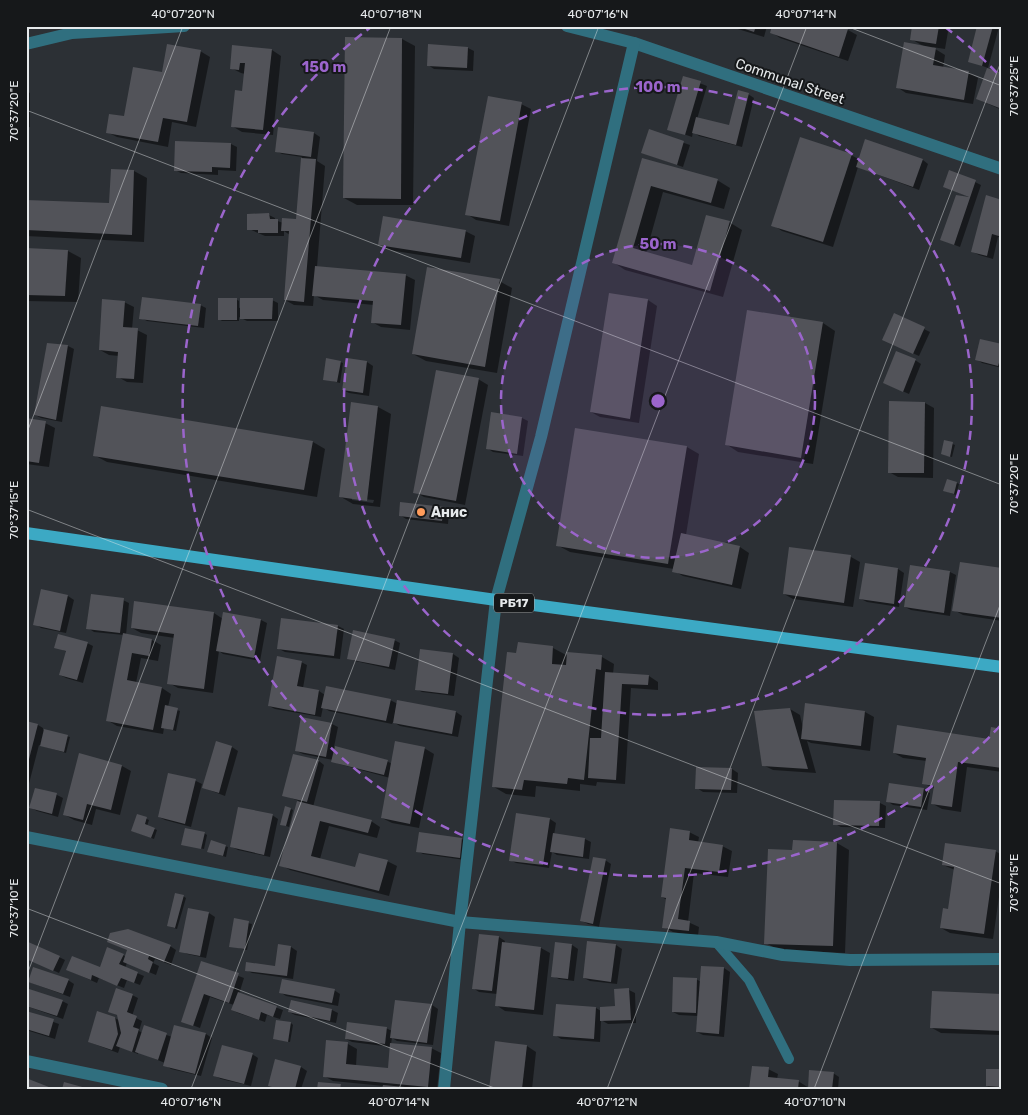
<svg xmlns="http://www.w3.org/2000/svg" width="1028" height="1115" font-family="Rubik,sans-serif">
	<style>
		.shadow { fill: #0007; fill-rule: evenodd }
		.building { fill: #525359 }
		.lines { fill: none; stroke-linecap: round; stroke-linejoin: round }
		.service { stroke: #306f7f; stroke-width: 10 }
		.minor { stroke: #306f7f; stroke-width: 12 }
		.primary { stroke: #3ca9c4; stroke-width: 12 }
		.ticks { fill: none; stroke: #e6e9eb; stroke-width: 1; stroke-opacity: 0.45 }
		.ring { fill: none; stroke: #9b65cc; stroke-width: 2.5; stroke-dasharray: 9 6 }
		.poi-dot { fill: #ff9b5b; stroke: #16181a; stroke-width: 2 }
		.labels { text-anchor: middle; stroke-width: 4; stroke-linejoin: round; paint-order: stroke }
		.shield { fill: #16181a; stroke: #a8aaac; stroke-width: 1 }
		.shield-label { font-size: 12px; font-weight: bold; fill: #e6e9eb }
		.street-label { font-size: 14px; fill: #e6e9eb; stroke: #16181a }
		.poi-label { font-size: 14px; font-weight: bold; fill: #e6e9eb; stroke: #16181a; text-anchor: start }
		.centre { fill: #9b65cc; stroke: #16181a; stroke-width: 2.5 }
		.ring-label { font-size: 15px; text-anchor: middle; font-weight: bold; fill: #9b65cc; stroke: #16181a; stroke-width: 4; stroke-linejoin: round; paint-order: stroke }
		.neatline { fill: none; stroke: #e6e9eb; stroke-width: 2 }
		.ticks-label { font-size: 12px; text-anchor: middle; fill: #e6e9eb }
	</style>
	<rect width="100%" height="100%" fill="#2c3035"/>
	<g class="shadow">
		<path d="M728 26H767L764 37Z"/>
		<path d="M914 26H949L945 49 932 47 945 55 943 68 968 72 978 78 973 104 906 93 897 87 925 47 911 39Z"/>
		<path d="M979 26 999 27 988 68 969 61Z"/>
		<path d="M848 30 857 35 848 61 780 38 771 32Z"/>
		<path d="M346 38 402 39 415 46 413 205H357L344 198Z"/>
		<path d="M429 45 468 48 474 51 473 71 434 69 428 65Z"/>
		<path d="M233 46 272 50 281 56 273 135 242 132 232 126 244 92 245 74 241 73 231 68Z"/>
		<path d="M200 51 210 57 196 127 172 122 168 147 117 137 107 132 125 118 163 74Z"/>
		<path d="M1002 74V110L977 99Z"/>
		<path d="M684 77 707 86 697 119 730 127 748 94 754 98 742 147 699 136 693 132 692 137 669 129Z"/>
		<path d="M26 91 30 93V127L26 128Z"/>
		<path d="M521 104 531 109 509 226 476 220 467 214Z"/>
		<path d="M279 129 314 133 320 137 317 161 325 166 317 267 405 275 415 280 410 330 381 327 372 322 374 305 323 300 314 295 313 306 294 305 285 300 290 235 284 231V236H265L249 229 269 215 275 218V220L283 223 297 221 302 157 282 154 276 151Z"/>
		<path d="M649 131 690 145 683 167 643 153Z"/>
		<path d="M176 142 231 144 237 147 236 171 218 170V175L181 173 175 170Z"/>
		<path d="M851 155 860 160H923L928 164 919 190 858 167 833 247 782 231 773 225Z"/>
		<path d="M642 159 717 180 730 188 724 209 663 192 646 253 693 267 729 222 742 230 723 297 625 270 613 262Z"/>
		<path d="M112 170 134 171 147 178 144 242 26 236V201L111 205Z"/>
		<path d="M975 182 981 185 960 247 947 242 967 196 944 187Z"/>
		<path d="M1002 201V238L998 237 993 259 979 255 973 252Z"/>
		<path d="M465 231 475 236 470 263 389 250 380 244Z"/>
		<path d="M26 250 68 251 81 258 78 302 26 301Z"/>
		<path d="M499 281 512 288 497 373 426 361 413 354Z"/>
		<path d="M236 299 239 301V308L272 300 278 303V321H247L239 317V321H222L219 319Z"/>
		<path d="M648 300 657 306 639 423 600 417 591 412Z"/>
		<path d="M124 302 134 307 132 329 137 330 147 335 143 383 127 382 118 377 119 356 109 355 100 350Z"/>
		<path d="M200 305 206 308 204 328 147 321 141 318Z"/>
		<path d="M895 315 930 332 919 356 890 343Z"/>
		<path d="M823 323 835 331 813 464 738 452 726 444Z"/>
		<path d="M48 344 68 346 74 349 62 422 41 418 35 415Z"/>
		<path d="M1002 346V368L982 363 976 359Z"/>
		<path d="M915 360 921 364 909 394 884 383Z"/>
		<path d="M340 362 343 363 340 383 324 379Z"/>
		<path d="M367 362 373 366 369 396 349 393 343 390Z"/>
		<path d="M478 379 488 385 465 505 424 497 415 492Z"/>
		<path d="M925 403 934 408 933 478 898 477 889 472Z"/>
		<path d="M352 404 378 407 391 414 380 507 353 504 341 497ZM352 498 374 500 373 503 352 500Z"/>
		<path d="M492 414 522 418 528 421 523 456 493 452 487 448Z"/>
		<path d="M26 420 45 423 55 428 49 467 26 464Z"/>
		<path d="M945 441 955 445 952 457 945 455Z"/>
		<path d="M313 442 325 449 317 497 107 462 94 455Z"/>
		<path d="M687 447 699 454 686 535 740 547 749 553 741 589 683 576 674 571V569L570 552 557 545Z"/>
		<path d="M957 483 959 484 956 495 945 491Z"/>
		<path d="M443 509 449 512 448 524 406 519 400 515Z"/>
		<path d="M851 557 860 562 853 607 793 599 784 594Z"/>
		<path d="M866 565 898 569 904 573 899 607 867 602 861 599Z"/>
		<path d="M1002 569V621L963 615 954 610Z"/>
		<path d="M950 572 956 575 950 616 911 610 905 607Z"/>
		<path d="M42 591 68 596 74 600 66 633 41 628 35 624Z"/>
		<path d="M123 600 129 603 126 635 152 640 161 645 158 661 141 658 136 683 162 688 171 694 168 707 180 711 176 731 164 728 163 734 117 726 107 720 124 635 94 632 88 628Z"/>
		<path d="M135 602 214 613 223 619 261 620 267 623 260 661 223 654 219 651 213 693 178 688 169 683 175 638 141 633 132 628Z"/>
		<path d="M338 626 344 629 340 659 285 652 279 649Z"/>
		<path d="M394 640 400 643 395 670 355 661 349 658Z"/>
		<path d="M87 643 93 646 83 683 66 678 60 675 67 652 56 647Z"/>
		<path d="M519 644 553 648 568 656 602 657 614 664 613 674 649 676 658 682V690L631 688 625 784 597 782 596 786 580 784V791L536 786 535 797 506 794 494 787Z"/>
		<path d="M453 654 459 658 454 696 422 692 416 689Z"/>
		<path d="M301 662 307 665 303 688 319 691 325 695 390 700 398 704 456 712 462 716 458 737 400 726 393 722 392 724 329 711 323 707 321 717 275 709 269 706Z"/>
		<path d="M806 704 865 712 874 717 870 751 811 743 807 741 816 773 773 770 763 765 790 709 800 715 803 728Z"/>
		<path d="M302 719 332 724 338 727 334 747 387 761 392 764 424 748 434 754 419 828 392 823 382 818 390 778 339 764 333 761V760L303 754 297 751Z"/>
		<path d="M26 722 38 725 43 728V730L70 737 66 753 39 745 26 795Z"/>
		<path d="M1002 730V772L967 767 961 812 942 809 933 804 935 789 923 783 927 761 903 758 894 753 990 740Z"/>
		<path d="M232 747 238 751 225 796 204 788Z"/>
		<path d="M319 761 324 765 313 807 371 821 380 827 377 838 329 826 320 859 356 869 387 861 397 866 389 896 290 870 281 865 299 801 283 795Z"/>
		<path d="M122 766 131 771 120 815 96 809 92 825 74 820 65 815Z"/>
		<path d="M732 769 738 773 737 793 703 792 697 788Z"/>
		<path d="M169 774 196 781 202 784 191 827 165 820 159 817Z"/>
		<path d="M36 789 57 795 63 798 58 817 37 811 31 808Z"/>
		<path d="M924 789 930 793 927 810 893 805 887 801Z"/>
		<path d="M880 803 886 806 885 828 841 827 835 824Z"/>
		<path d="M291 809 293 810 289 827 281 824Z"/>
		<path d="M138 815 149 820 147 826 157 830 154 839 135 832Z"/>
		<path d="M272 815 278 819 270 857 238 850 232 847Z"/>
		<path d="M550 819 556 823 554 835 585 839 591 842 589 859 557 855 552 852 549 868 516 863 510 860Z"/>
		<path d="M689 832 699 837 698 843 722 846 732 851 728 877 694 873 688 922 699 927 698 936 673 932 664 927 667 900 662 897Z"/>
		<path d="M204 833 207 835 204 849 185 845Z"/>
		<path d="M420 833 462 839 468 843 465 860 423 854 417 851Z"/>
		<path d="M211 842 228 847 226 857 211 853Z"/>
		<path d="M837 843 849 850 845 953 778 950 766 943 794 851Z"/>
		<path d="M995 851 1002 855V876L993 939 950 933 941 928 949 911 955 870 943 865Z"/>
		<path d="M605 860 611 864 599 927 588 924 582 921Z"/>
		<path d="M183 896 186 898 177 929 171 927 168 925Z"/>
		<path d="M209 913 215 917 206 958 187 954 181 951Z"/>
		<path d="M235 920 252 924 247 950 231 946Z"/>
		<path d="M499 937 505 941 504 944 541 948 550 953 543 1015 505 1011 496 1005 497 994 479 992 473 988Z"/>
		<path d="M108 942 170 946 176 950 171 965 155 959 153 963 159 966 156 975 127 963 125 968 144 976 140 985 127 980 124 988 99 978 97 983 68 970 100 969 123 955 126 957 128 950Z"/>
		<path d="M557 943 572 945 578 949 574 981 559 979 553 976Z"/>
		<path d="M616 945 622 949 617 984 590 981 584 978Z"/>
		<path d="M279 946 291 947 297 951 293 979 252 973 246 970 276 968Z"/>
		<path d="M59 957 65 960 59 973 26 958Z"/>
		<path d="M201 962 244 978 239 994 283 1010 280 1019 267 1015 265 1022 238 1013 232 1010 234 1005 210 997 200 1028 182 1021Z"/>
		<path d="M724 968 730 972 724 1037 703 1035 697 1032 698 1016 679 1015 673 1012 696 979 701 982Z"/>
		<path d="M68 980 74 984 70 997 29 982Z"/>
		<path d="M334 990 340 994 338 1006 286 996 280 992Z"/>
		<path d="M615 990H629L635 993 636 1023 608 1024 601 1020 600 1042 561 1039 555 1035 596 1008 601 1011 616 1008Z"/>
		<path d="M132 995 138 998 132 1016 142 1021 139 1031 143 1033 145 1027 172 1037 206 1034 212 1038 201 1076 171 1069 165 1065V1063L138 1052V1054L120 1047 118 1053 89 1042 115 1018 120 1021 119 1016 110 1012Z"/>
		<path d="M1002 995V1035L941 1033 932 1028Z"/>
		<path d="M62 1001 68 1004 63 1019 26 1006Z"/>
		<path d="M292 1002 332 1010 338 1013 336 1023 295 1015 289 1012Z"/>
		<path d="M432 1005 438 1009 433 1045 397 1041 392 1038 391 1044 431 1048 441 1053 437 1089H384V1086L333 1081 324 1076 327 1042 348 1044 357 1049 356 1066 389 1069 391 1047 352 1042 346 1039 386 1028 392 1031Z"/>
		<path d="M26 1012 59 1024 55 1039 26 1030Z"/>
		<path d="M291 1023 293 1025 290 1042 275 1039Z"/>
		<path d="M527 1046 536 1052 532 1089H490Z"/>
		<path d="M252 1054 258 1058 251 1086 221 1079 215 1076Z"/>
		<path d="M301 1067 307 1071 301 1089H277L270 1085Z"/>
		<path d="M768 1069 778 1074 777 1079 798 1081 809 1088 833 1073 839 1077 838 1089H750Z"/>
		<path d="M1002 1071V1089H992L987 1086Z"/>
	</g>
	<g class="building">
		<path d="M736 26H756L754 32Z"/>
		<path d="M772 26H841L848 29 839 57 770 33Z"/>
		<path d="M912 26H939L936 44 910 40Z"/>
		<path d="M977 26H993L982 66 968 62Z"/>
		<path d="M345 37 402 38 401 199 343 198Z"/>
		<path d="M904 42 936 48 933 65 969 71 964 100 896 88Z"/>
		<path d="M167 44 201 50 187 122 163 118 158 142 106 133 109 114 124 116 133 67 162 72Z"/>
		<path d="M428 44 468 47 467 68 427 66Z"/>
		<path d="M232 45 272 49 263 130 231 127 235 90 242 91 245 63H240L239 70 230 69Z"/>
		<path d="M987 68 1002 73V109L976 99Z"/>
		<path d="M683 76 701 81 685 135 667 130Z"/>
		<path d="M738 90 749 93 736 145 692 133 696 117 729 125Z"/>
		<path d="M488 96 522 102 500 221 465 215Z"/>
		<path d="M278 127 314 132 311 157 275 152Z"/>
		<path d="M649 129 684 141 677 165 641 153Z"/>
		<path d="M800 137 852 154 823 242 771 226Z"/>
		<path d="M865 139 923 159 913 187 856 167Z"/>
		<path d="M175 141 231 143 230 168 212 167V172L174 171Z"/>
		<path d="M301 158 316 159 304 302 284 300 289 231H281L282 218 296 219Z"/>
		<path d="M642 158 718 179 711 203 651 186 633 248 692 265 706 215 730 221 710 291 612 263Z"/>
		<path d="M111 169 134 170 132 235 26 230V200L109 203Z"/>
		<path d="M949 170 976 180 954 245 940 240 956 195 969 197 943 187Z"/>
		<path d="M986 195 1002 200V237L992 234 987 256 971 252Z"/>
		<path d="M269 213 270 219H278V233H258V230H247V214Z"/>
		<path d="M383 216 466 230 461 258 378 245Z"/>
		<path d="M26 248 68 250 65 296 26 295Z"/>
		<path d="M315 266 406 274 401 325 371 323 373 301 312 296Z"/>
		<path d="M427 267 500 279 485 367 412 354Z"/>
		<path d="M609 293 648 299 630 419 590 412Z"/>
		<path d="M142 297 201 304 198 326 139 319Z"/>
		<rect x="218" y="298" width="19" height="22"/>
		<path d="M240 298H273L272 319H240Z"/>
		<path d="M102 299 125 301 123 327 138 328 134 379 116 378 118 352 99 350Z"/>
		<path d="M747 310 823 322 801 458 725 445Z"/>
		<path d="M894 313 925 327 913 354 882 340Z"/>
		<path d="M980 339 1002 344V353L998 366 975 360Z"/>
		<path d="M47 343 68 345 56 420 34 415Z"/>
		<path d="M896 351 916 359 903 392 883 383Z"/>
		<path d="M326 358 341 361 337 382 323 380Z"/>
		<path d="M347 358 367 361 363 393 342 390Z"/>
		<path d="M436 370 479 378 456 501 413 493Z"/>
		<path d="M889 401 925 402 924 473H888Z"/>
		<path d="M351 402 378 406 367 501 339 497Z"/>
		<path d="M101 406 313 441 304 490 93 456Z"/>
		<path d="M491 412 522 417 517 454 486 449Z"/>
		<path d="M26 418 46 421 39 463 26 461Z"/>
		<path d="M575 428 687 446 668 564 556 546Z"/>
		<path d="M944 440 953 442 950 457 941 454Z"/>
		<path d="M947 479 957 482 954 494 943 491Z"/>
		<path d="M400 502 444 507 442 521 399 516Z"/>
		<path d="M681 533 740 546 732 585 672 572Z"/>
		<path d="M789 547 851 555 844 603 783 594Z"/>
		<path d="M960 562 1002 568V618L952 611Z"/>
		<path d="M865 563 898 568 894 604 859 599Z"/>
		<path d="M910 565 950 571 944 613 904 607Z"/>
		<path d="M41 589 68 595 60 631 33 625Z"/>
		<path d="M91 594 124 598 120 633 86 629Z"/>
		<path d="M134 601 214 612 204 689 167 684 174 634 131 628Z"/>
		<path d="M223 612 261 619 254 658 216 651Z"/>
		<path d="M281 618 338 625 334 656 277 649Z"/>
		<path d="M353 630 395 639 389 667 347 659Z"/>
		<path d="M123 633 152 639 149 656 132 653 127 680 162 687 153 730 106 721Z"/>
		<path d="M58 634 88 642 77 680 59 675 66 651 54 648Z"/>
		<path d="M518 642 553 646 552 664 566 665 567 652 602 655 601 670 596 669 584 780 568 778 567 784 524 780 522 790 492 787 507 652 516 653Z"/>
		<path d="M420 649 453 653 448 694 415 690Z"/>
		<path d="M277 656 302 661 297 686 319 690 315 715 268 706Z"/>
		<path d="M605 672 649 675 648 685 622 684 616 780 588 778 590 738H601Z"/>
		<path d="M326 686 391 699 386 721 321 708Z"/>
		<path d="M397 700 456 711 452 734 393 723Z"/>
		<path d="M805 703 865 711 861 746 801 739Z"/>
		<path d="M165 705 178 708 173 730 161 728Z"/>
		<path d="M790 708 808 769 762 766 754 711Z"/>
		<path d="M301 717 332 723 326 757 295 751Z"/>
		<path d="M26 721 38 724 27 767H26Z"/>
		<path d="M897 725 989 739 991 727 1002 729V768L958 762 952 807 931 804 934 786 922 784 926 758 893 753Z"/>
		<path d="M44 729 68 735 64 752 40 746Z"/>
		<path d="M216 741 232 746 219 793 202 788Z"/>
		<path d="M395 741 425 747 410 824 381 818Z"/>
		<path d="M335 746 388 760 384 775 331 762Z"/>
		<path d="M79 753 122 765 111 810 87 804 83 820 63 815Z"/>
		<path d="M293 754 319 760 307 802 282 796Z"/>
		<path d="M696 767 732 768 731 790 695 789Z"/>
		<path d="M168 773 196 779 185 824 158 817Z"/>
		<path d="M889 783 924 788 921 807 886 802Z"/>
		<path d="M35 788 57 793 52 814 29 808Z"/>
		<path d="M834 800 880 801 879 826 833 825Z"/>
		<path d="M297 801 372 820 368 833 320 821 311 856 355 867 359 853 388 860 379 891 279 866Z"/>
		<path d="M285 806 291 808 286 826 280 825Z"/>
		<path d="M238 807 273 814 264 855 230 847Z"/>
		<path d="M516 813 550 818 543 865 509 861Z"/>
		<path d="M137 814 147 817 145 824 155 828 151 838 131 831Z"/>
		<path d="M185 828 205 832 201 849 181 845Z"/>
		<path d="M670 828 690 831 689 840 723 845 719 872 685 868 678 919 690 921 689 931 662 928 666 898 661 897Z"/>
		<path d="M419 832 462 838 460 858 416 852Z"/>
		<path d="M553 833 585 838 583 857 550 852Z"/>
		<path d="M211 840 226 845 223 856 207 852Z"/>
		<path d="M793 840 837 842 833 946 764 944 768 849 792 850Z"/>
		<path d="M945 843 996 850 984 934 940 928 943 908 948 909 954 867 942 865Z"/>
		<path d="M593 857 606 859 593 924 580 921Z"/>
		<path d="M175 893 184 895 175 928 167 926Z"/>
		<path d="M188 908 209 912 200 956 179 952Z"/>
		<path d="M234 918 249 921 245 949 229 947Z"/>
		<path d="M128 929 171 945 164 962 149 956 148 959 153 962 149 973 123 962 127 950 107 942 110 933Z"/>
		<path d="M479 934 499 936 492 991 472 989Z"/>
		<path d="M26 941 60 956 53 971 26 959Z"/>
		<path d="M587 941 616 944 611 982 583 978Z"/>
		<path d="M502 942 541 947 534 1010 495 1006Z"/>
		<path d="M555 942 572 944 568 979 551 977Z"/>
		<path d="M278 944 291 946 287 976 245 971 246 962 275 966Z"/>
		<path d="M107 947 124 954 119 964 138 972 134 983 121 978 117 986 92 975 91 980 66 970 72 956 100 967Z"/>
		<path d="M201 961 239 973 229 1003 204 994 193 1026 181 1022Z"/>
		<path d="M701 966 724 967 719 1034 696 1032Z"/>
		<path d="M33 967 69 979 63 994 28 982Z"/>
		<path d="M673 977 697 978 696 1013 672 1012Z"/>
		<path d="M282 979 335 989 332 1003 279 993Z"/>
		<path d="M26 988 63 1000 57 1016 26 1006Z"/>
		<path d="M116 988 133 994 127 1012 137 1016 133 1027 139 1029 132 1052 116 1046 121 1033 117 1015 108 1012Z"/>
		<path d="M629 988 631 1020 600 1021V1007L615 1006 614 989Z"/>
		<path d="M932 991 1002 994V1031L930 1028Z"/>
		<path d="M238 992 277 1006 273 1017 261 1012 259 1020 231 1010Z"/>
		<path d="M291 1000 332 1009 330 1021 288 1012Z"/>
		<path d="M395 1000 432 1004 427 1043 390 1038Z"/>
		<path d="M556 1004 596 1007 594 1039 553 1036Z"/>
		<path d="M26 1011 54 1019 49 1036 26 1029Z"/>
		<path d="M97 1011 115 1017 118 1034 112 1050 88 1042Z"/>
		<path d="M276 1020 291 1022 288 1042 273 1039Z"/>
		<path d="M347 1022 387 1027 385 1044 345 1039Z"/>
		<path d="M144 1025 167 1033 158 1060 135 1052Z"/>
		<path d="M174 1025 206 1033 195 1074 163 1066Z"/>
		<path d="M326 1040 348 1042 346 1064 388 1068 390 1043 432 1047 428 1087 323 1077Z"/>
		<path d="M495 1041 527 1045 522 1089H489Z"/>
		<path d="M222 1045 253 1053 244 1084 213 1076Z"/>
		<path d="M275 1059 301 1066 295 1089H280L268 1086Z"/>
		<path d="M752 1066 769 1067 768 1077 799 1080 798 1089H749Z"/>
		<path d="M986 1069H1002V1087L986 1086Z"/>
		<path d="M809 1070 834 1072 832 1089H808Z"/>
		<path d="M26 1078 54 1089H26Z"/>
		<path d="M64 1082 86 1088V1089H62Z"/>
		<path d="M318 1082 341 1084 340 1089H317Z"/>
		<path d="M383 1085 405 1087V1089H382Z"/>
	</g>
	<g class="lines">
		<path class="service" d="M716 942 749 980 789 1059"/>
		<g class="minor">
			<path d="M567 26 634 43 1002 169"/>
			<path d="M26 44 72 33 184 26"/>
			<path d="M26 837 460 922 716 942 783 955 850 960 1002 959"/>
			<path d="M26 1061 162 1089"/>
			<path d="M444 1089 460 922 496 600 541 437 634 43"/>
		</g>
		<path class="primary" d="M26 533 496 600 1002 667"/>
	</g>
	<path class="ticks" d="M846 26 1002 86M26 110 1002 485M26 435 183 26M26 509 1002 884M26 908 497 1089M26 977 391 26M191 1089 599 26M399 1089 807 26M607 1089 1002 59M814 1089 1002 600"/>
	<circle cx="658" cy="401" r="157" fill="#9b65cc" fill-opacity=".12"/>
	<g class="ring">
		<circle cx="658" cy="401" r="157"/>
		<circle cx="658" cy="401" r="314"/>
		<path d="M1000 726A472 472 0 1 1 371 27M945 27A472 472 0 0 1 1000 76"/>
	</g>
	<circle class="poi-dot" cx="421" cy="512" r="5"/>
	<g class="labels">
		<rect class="shield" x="494" y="593.5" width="40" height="19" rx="4"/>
		<g class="shield-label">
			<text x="514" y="607">РБ17</text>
		</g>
		<g class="street-label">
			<text transform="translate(790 81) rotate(19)" y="5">Communal Street</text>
		</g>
		<g class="poi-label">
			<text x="431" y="517">Анис</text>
		</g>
	</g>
	<circle cx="658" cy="401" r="8" class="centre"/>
	<g class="ring-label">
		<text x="324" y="72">150 m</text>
		<text x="658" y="92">100 m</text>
		<text x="658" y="249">50 m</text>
	</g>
	<rect width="1028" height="1115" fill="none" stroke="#16181a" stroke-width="55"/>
	<rect x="28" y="28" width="972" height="1060" class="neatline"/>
	<g class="ticks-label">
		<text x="183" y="18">40°07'20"N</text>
		<text x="391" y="18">40°07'18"N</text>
		<text x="598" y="18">40°07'16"N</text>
		<text x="806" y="18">40°07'14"N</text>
		<text transform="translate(1014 86) rotate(-90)" y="4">70°37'25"E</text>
		<text transform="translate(14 111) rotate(-90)" y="4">70°37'20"E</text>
		<text transform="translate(1014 484) rotate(-90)" y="4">70°37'20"E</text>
		<text transform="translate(14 510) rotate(-90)" y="4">70°37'15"E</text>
		<text transform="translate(1014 883) rotate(-90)" y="4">70°37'15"E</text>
		<text transform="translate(14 908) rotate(-90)" y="4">70°37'10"E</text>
		<text x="191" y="1106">40°07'16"N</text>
		<text x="399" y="1106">40°07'14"N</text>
		<text x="607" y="1106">40°07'12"N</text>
		<text x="815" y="1106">40°07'10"N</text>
	</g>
</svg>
